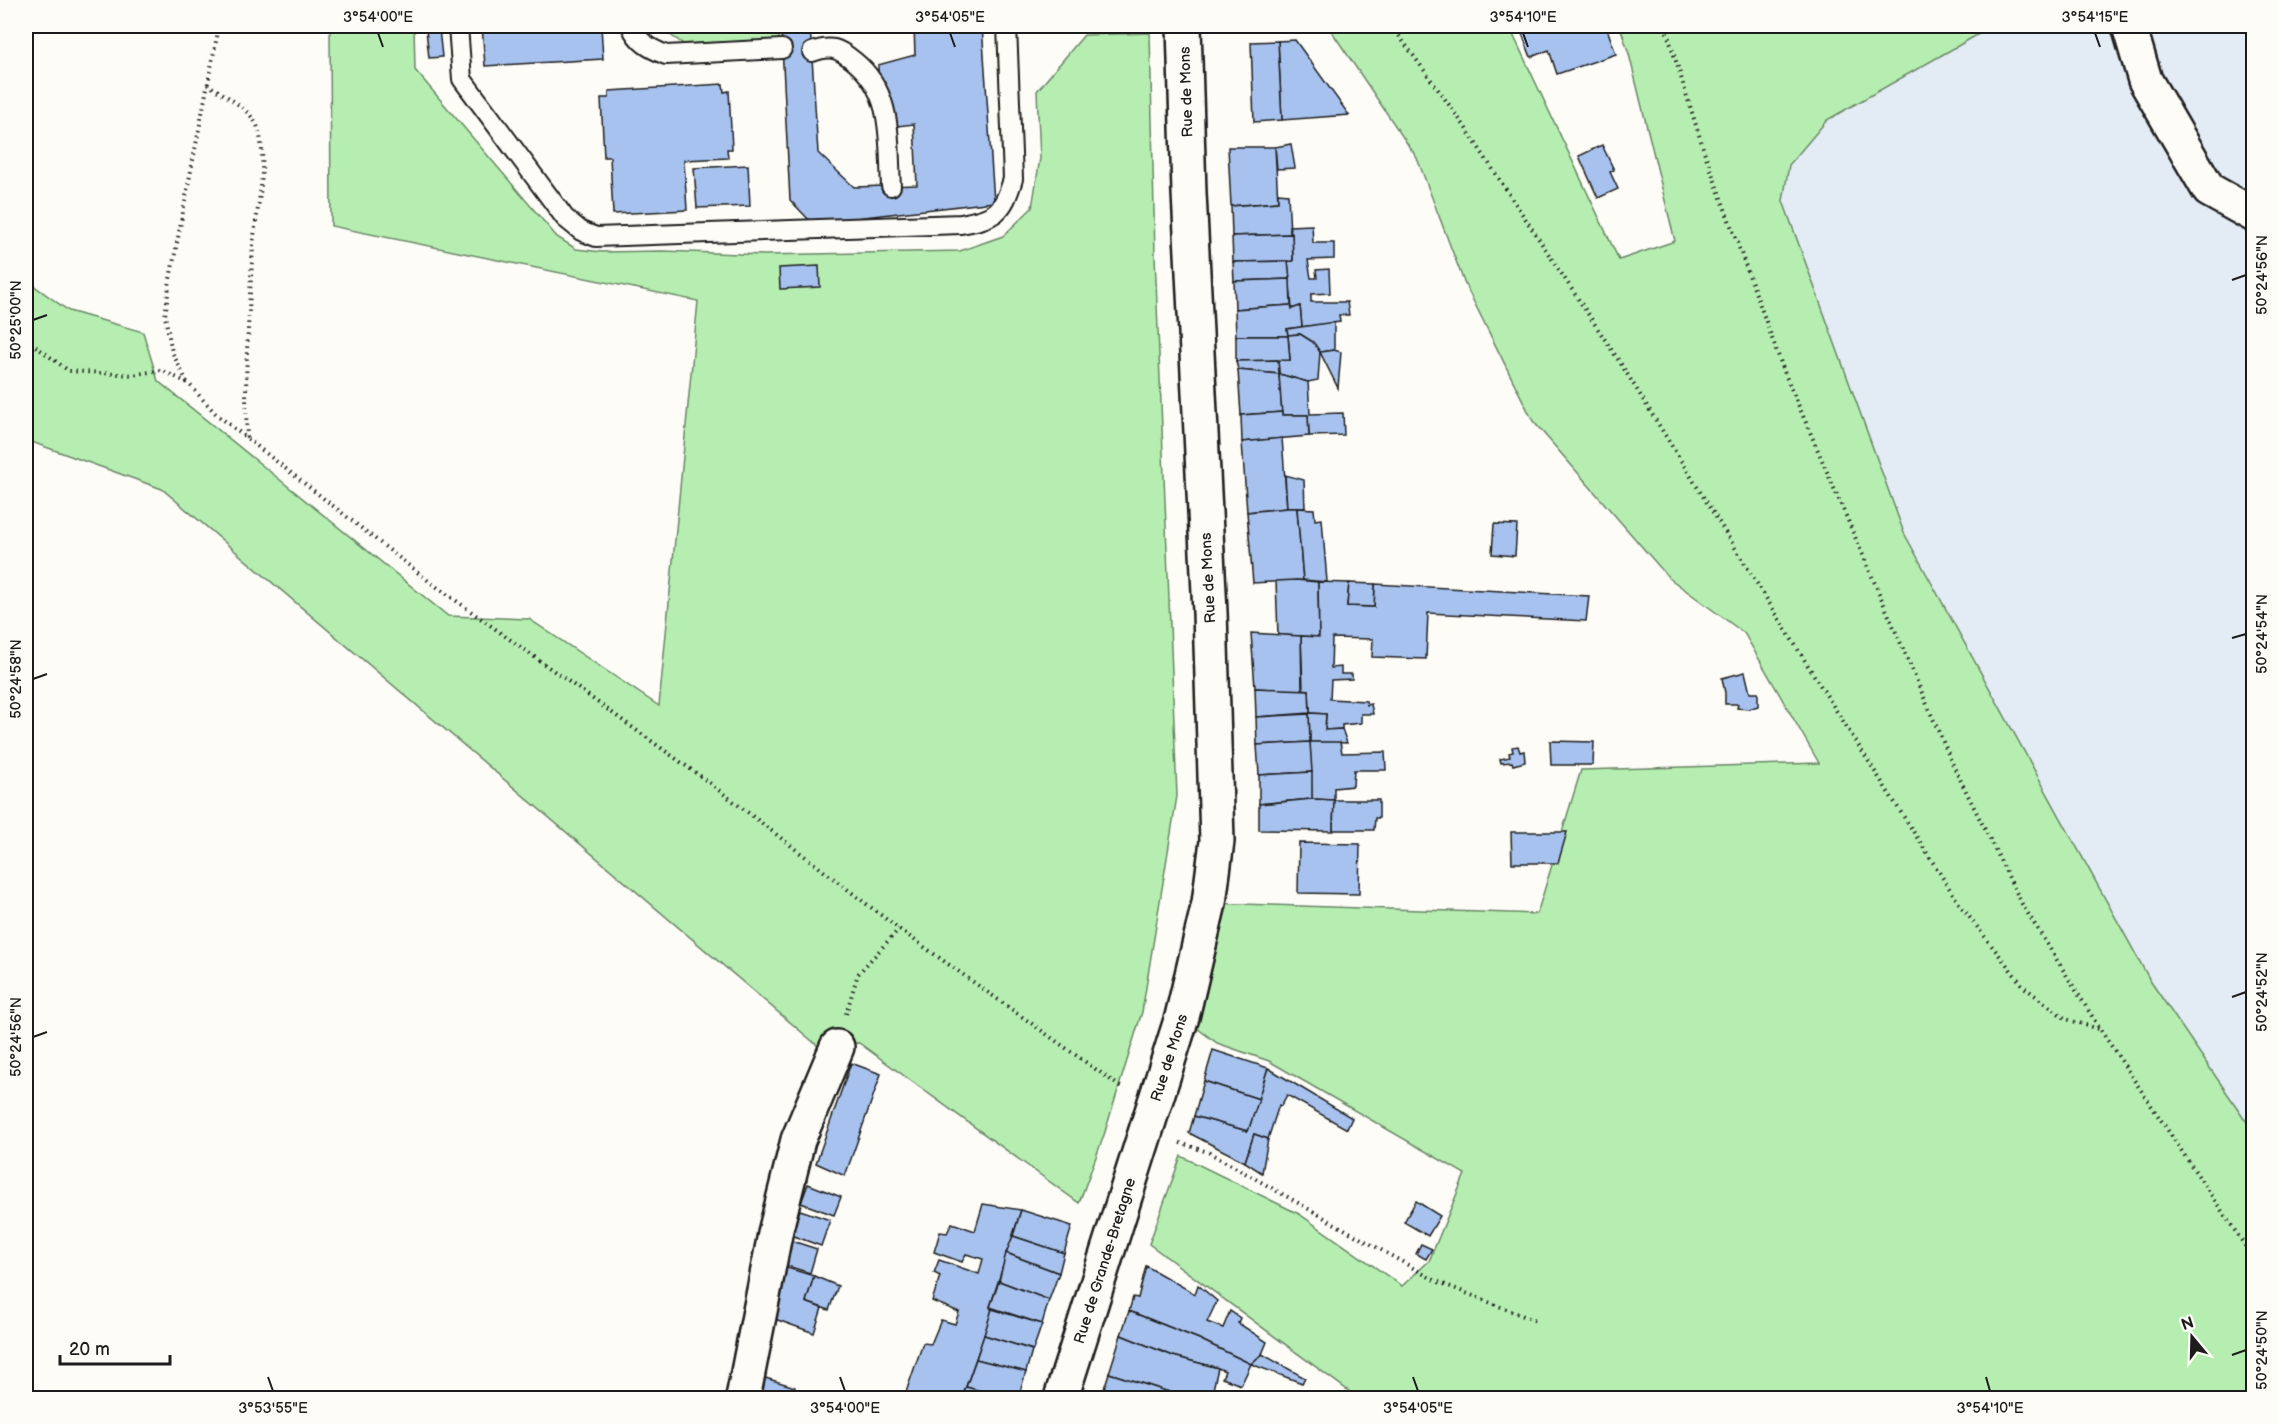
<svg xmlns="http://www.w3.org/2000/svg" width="2279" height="1424" font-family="'Balsamiq Sans',sans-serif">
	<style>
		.built { fill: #e3ebf5 }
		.green { fill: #b6eeb1; stroke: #698566; stroke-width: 1.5 }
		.building { fill: #a7c2ef; stroke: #1c1c1c; stroke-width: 1.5 }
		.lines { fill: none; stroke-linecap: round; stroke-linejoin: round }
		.service-casing { stroke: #1c1c1c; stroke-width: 22 }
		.minor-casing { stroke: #1c1c1c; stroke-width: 38 }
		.secondary-casing { stroke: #1c1c1c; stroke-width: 38 }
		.path { stroke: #1c1c1c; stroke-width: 4; stroke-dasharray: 1.5 4.5; stroke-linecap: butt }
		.service { stroke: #fdfcf7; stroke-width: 18 }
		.minor { stroke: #fdfcf7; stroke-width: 33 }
		.secondary { stroke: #fdfcf7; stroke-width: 33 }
		.ticks { fill: none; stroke: #1c1c1c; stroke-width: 2 }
		.labels { text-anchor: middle; stroke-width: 4.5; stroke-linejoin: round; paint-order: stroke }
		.street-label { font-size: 15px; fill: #1c1c1c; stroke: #fdfcf7 }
		.neatline { fill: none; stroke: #1c1c1c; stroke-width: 2 }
		.ticks-label { font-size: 15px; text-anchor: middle; fill: #1c1c1c }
	</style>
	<rect width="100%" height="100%" fill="#fdfcf7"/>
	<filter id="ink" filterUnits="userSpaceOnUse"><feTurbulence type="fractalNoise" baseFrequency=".0167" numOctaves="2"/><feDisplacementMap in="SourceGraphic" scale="12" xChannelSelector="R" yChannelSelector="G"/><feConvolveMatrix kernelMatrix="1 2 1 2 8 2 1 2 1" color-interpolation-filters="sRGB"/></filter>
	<g filter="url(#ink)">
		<path class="built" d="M1620 26H2253V1131L2151 982 1629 54Z"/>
		<g class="green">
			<path d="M330 26H414L415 70 557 237 576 249 602 252 663 251 764 255 960 251 1003 236 1032 208 1040 158 1037 91 1084 35 1150 33 1155 256 1177 796 1142 1012 1104 1135 1079 1203 859 1043 818 1046 162 489 26 440V280L69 311 143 332 158 381 448 616 529 619 659 706 698 301 331 226Z"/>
			<path d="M657 26H778L779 41 685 45Z"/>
			<path d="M1328 26H1509L1619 260 1675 241 1629 54 1620 26H1993L1827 120 1789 165 1783 201 1904 533 2151 982 2253 1131V1398H1354V1395L1149 1244 1181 1156 1299 1214 1402 1286 1429 1261 1465 1174 1269 1061 1217 1043 1182 1017 1209 903 1537 914 1581 770 1819 763 1744 633 1669 578 1533 421 1464 282 1417 158Z"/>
		</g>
		<g class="building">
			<path d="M482 26H601L603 59 485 66Z"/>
			<path d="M781 26H810L818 153 854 187 917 185 914 124 880 128 878 65 915 55 914 26H982L994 202 812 223 790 200Z"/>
			<path d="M1519 26H1606L1616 54 1557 74 1549 50 1531 57Z"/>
			<path d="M439 29 442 57 429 58 426 30Z"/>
			<path d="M1295 40 1349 115 1282 120 1278 41Z"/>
			<path d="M1278 41 1282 120 1254 122 1251 42Z"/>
			<path d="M723 84 724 92 729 91 732 149H727L728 158 684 160 687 210 613 214 610 157H604L601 98H609V91Z"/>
			<path d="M1291 144 1295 168 1277 169 1275 147Z"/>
			<path d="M1602 145 1614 170 1610 172 1618 189 1598 198 1579 156Z"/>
			<path d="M1228 147H1275L1278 202 1231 206Z"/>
			<path d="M748 165 750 206 697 208 694 168Z"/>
			<path d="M1278 193 1288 194 1290 234 1232 236 1231 206 1278 202Z"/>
			<path d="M1312 225 1313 243H1334V259L1308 260 1311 278H1317L1316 270 1329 269 1330 293 1311 294V302H1347L1349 315H1339L1340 322 1302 327 1300 306 1292 309 1288 261H1293L1292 234 1289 226Z"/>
			<path d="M1292 234 1293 261 1233 262 1232 236Z"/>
			<path d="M1288 261 1290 279 1234 281 1233 262Z"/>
			<path d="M819 266 820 287 780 289 779 268Z"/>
			<path d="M1290 279 1291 305 1235 309 1234 281Z"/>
			<path d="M1291 305 1292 309 1300 306 1302 327 1287 329 1288 336H1236L1235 309Z"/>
			<path d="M1334 322V350L1320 352 1313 342 1300 334 1288 335 1287 329Z"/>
			<path d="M1300 334 1313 342 1320 352 1318 380 1308 382 1279 374 1278 360H1290L1288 335Z"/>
			<path d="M1236 336H1288L1290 360 1236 361Z"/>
			<path d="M1334 350 1341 352 1338 388 1320 352Z"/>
			<path d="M1278 360 1279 374 1238 370 1236 361Z"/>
			<path d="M1238 370 1279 374 1282 412 1241 415Z"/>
			<path d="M1279 374 1308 382 1310 414 1343 413 1344 435 1309 436 1308 415H1282Z"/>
			<path d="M1282 412V415H1308L1309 436 1242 442 1241 415Z"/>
			<path d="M1282 438 1287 508 1247 512 1242 442Z"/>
			<path d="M1285 475 1304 480 1305 508H1287Z"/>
			<path d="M1287 508H1297L1303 580 1253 583 1247 512Z"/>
			<path d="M1297 508 1314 509 1315 520 1322 519 1327 582 1303 580Z"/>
			<path d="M1494 524 1517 525 1515 556 1492 554Z"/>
			<path d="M1296 580 1318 582 1319 637 1278 635 1276 581Z"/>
			<path d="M1318 582 1349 583 1347 606 1374 607 1375 584 1589 596 1586 621 1428 613 1426 659 1372 657 1373 639 1332 638 1331 668 1341 667V674H1352V679L1331 680 1330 699 1366 701 1367 705 1371 704 1373 714H1361V723L1342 725V729L1325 730 1326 714 1310 713 1309 690 1303 689 1301 636 1319 637Z"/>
			<path d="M1349 583 1375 584 1374 607 1347 606Z"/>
			<path d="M1251 633 1301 636 1302 691 1255 688Z"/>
			<path d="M1745 672 1750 693H1758V706L1749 709 1737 708 1738 704H1725V693L1722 678Z"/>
			<path d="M1255 688 1309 690 1310 713 1256 717Z"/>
			<path d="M1310 713 1326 714 1325 730 1342 729 1347 743 1310 742 1309 714Z"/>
			<path d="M1309 714 1310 742 1257 745 1256 717Z"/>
			<path d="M1550 741 1594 742 1593 765H1551Z"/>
			<path d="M1310 742H1340L1342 753 1385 752 1386 770H1354L1353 786 1334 788V800L1312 799Z"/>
			<path d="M1310 742 1312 772 1259 775 1257 745Z"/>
			<path d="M1518 746 1520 752 1524 751 1525 762 1513 765 1512 762 1501 763 1500 759 1510 757 1509 753 1513 752 1512 747Z"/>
			<path d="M1312 772V799L1259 804V775Z"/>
			<path d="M1312 799 1334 800 1333 831 1259 830V804Z"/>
			<path d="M1334 800H1379V818H1375L1374 830H1333Z"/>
			<path d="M1511 832H1567L1558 863H1512Z"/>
			<path d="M1299 843 1360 844 1359 894 1298 893Z"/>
			<path d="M1213 1050 1268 1068 1259 1099 1204 1081Z"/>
			<path d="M851 1063 881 1074 845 1176 816 1163Z"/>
			<path d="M1268 1068 1352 1118 1347 1129 1287 1095 1281 1106 1279 1105 1268 1139 1254 1134 1245 1162 1189 1133 1194 1116 1248 1131Z"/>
			<path d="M1204 1081 1259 1099 1248 1131 1194 1116Z"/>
			<path d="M1254 1134 1268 1139 1262 1173 1245 1162Z"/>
			<path d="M808 1184 841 1197 834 1215 801 1203Z"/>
			<path d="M1416 1201 1440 1216 1428 1236 1404 1222Z"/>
			<path d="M983 1204 1021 1210 990 1307 992 1311 985 1333 962 1398H914L905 1395 923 1343 931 1344 941 1320 955 1324 959 1312 932 1301 940 1276 934 1273 939 1260 979 1274 983 1259 966 1254 962 1262 934 1252 940 1232 947 1233 952 1223 975 1231Z"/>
			<path d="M800 1210 830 1220 821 1246 791 1235Z"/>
			<path d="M1021 1210 1072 1226 1064 1253 1013 1236Z"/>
			<path d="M1013 1236 1064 1253 1059 1273 1006 1253Z"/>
			<path d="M792 1241 817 1249 810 1273 784 1265Z"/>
			<path d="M1421 1244 1432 1249 1426 1259 1416 1254Z"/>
			<path d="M1006 1253 1059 1273 1049 1300 999 1281Z"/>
			<path d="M1146 1266 1195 1294 1198 1285 1217 1301 1207 1322 1223 1328 1230 1311 1240 1318 1238 1323 1267 1342 1262 1354 1251 1364 1199 1339 1129 1311 1133 1297 1138 1298Z"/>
			<path d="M784 1267 814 1276 806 1302 822 1308 814 1333 772 1318 781 1295 775 1292Z"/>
			<path d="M814 1276 838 1286 829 1310 806 1302Z"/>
			<path d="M999 1281 1049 1300 1042 1324 990 1307Z"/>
			<path d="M992 1309 1042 1324 1033 1350 984 1335Z"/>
			<path d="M1129 1311 1199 1339 1251 1364 1241 1385 1222 1378 1225 1371 1218 1368 1173 1356 1121 1335Z"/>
			<path d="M984 1335 1032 1350 1026 1372 976 1359Z"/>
			<path d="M1121 1335 1173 1356 1218 1368 1211 1398H1188L1109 1373Z"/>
			<path d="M1262 1354 1305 1378 1302 1383 1251 1364Z"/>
			<path d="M976 1359 1026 1372 1018 1398H1008L966 1387Z"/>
			<path d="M1109 1373 1188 1398H1111L1102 1395Z"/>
			<path d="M759 1376 795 1387 792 1398H753Z"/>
			<path d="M966 1387 1008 1398H962Z"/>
		</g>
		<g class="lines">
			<g class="service-casing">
				<g id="service">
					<path d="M458 26 462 79 565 218 581 231 596 237 961 224C995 218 1003 213 1013 179L1007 26"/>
					<path d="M631 26C638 42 649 48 666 55L782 49"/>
					<path d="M812 52C831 45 838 48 854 61 894 93 888 140 891 186"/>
				</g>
			</g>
			<g class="minor-casing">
				<g id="minor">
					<path d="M2129 26 2145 80 2209 190 2254 215"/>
					<path d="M743 1398 776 1229 798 1140 837 1047"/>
				</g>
			</g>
			<g class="secondary-casing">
				<g id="secondary">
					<path id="s1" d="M1061 1398 1182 1017 1209 903 1217 841 1210 612 1189 193 1184 26"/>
				</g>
			</g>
			<g class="path">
				<path d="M1392 26 1463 124 1621 364 1825 693 1960 905 2024 987 2066 1019 2099 1029"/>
				<path d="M1665 26 1705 154 1785 374 1953 765 2022 904 2100 1029 2254 1259"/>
				<path d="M207 84C223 94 252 110 258 128 269 166 256 209 253 246 249 310 244 374 247 438"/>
				<path d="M26 339 69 371 133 375 161 370 188 383 216 414 430 582 707 781 899 929 1122 1088"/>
				<path d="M187 382 172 352 165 316 170 279 219 26"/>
				<path d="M846 1014 858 974 899 929"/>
				<path d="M1180 1143 1208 1152 1436 1281 1536 1321"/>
			</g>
			<use href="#service" class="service"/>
			<use href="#minor" class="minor"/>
			<use href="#secondary" class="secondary"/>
		</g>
	</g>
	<path class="ticks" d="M378 33 383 47M950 33 955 47M1523 33 1528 47M2095 33 2100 47M2232 280 2246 275M33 320 47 315M2232 638 2246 634M33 679 47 674M2232 997 2246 992M33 1037 47 1032M2232 1355 2246 1350M268 1377 273 1391M840 1377 845 1391M1413 1377 1418 1391M1986 1377 1990 1391"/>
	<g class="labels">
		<g class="street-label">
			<text transform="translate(1186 92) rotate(-92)" y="5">Rue de Mons</text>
			<text transform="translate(1208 578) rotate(-93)" y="5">Rue de Mons</text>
			<text dy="5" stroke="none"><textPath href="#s1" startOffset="357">Rue de Mons</textPath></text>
			<text dy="5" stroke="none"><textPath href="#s1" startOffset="144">Rue de Grande-Bretagne</textPath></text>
		</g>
	</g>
	<rect width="2279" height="1424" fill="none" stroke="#fdfcf7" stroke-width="66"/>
	<g transform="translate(2192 1337) rotate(341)" stroke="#fdfcf7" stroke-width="4.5" paint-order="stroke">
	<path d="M0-4.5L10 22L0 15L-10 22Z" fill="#1c1c1c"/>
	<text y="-9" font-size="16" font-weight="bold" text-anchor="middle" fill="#1c1c1c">N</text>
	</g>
	<path d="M60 1355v9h110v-9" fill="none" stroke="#1c1c1c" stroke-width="3"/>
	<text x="69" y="1355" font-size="18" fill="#1c1c1c" stroke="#fdfcf7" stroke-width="4.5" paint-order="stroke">20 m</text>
	<rect x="33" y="33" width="2213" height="1358" class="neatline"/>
	<g class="ticks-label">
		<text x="378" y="22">3°54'00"E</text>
		<text x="950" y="22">3°54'05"E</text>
		<text x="1523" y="22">3°54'10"E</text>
		<text x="2095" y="22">3°54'15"E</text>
		<text transform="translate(2262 275) rotate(-90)" y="5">50°24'56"N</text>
		<text transform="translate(16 320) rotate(-90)" y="5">50°25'00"N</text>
		<text transform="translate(2262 634) rotate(-90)" y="5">50°24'54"N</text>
		<text transform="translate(16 679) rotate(-90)" y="5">50°24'58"N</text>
		<text transform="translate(2262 992) rotate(-90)" y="5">50°24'52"N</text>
		<text transform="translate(16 1037) rotate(-90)" y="5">50°24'56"N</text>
		<text transform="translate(2262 1350) rotate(-90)" y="5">50°24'50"N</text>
		<text x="273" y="1413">3°53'55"E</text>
		<text x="845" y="1413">3°54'00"E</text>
		<text x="1418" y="1413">3°54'05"E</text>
		<text x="1990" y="1413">3°54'10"E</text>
	</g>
</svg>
